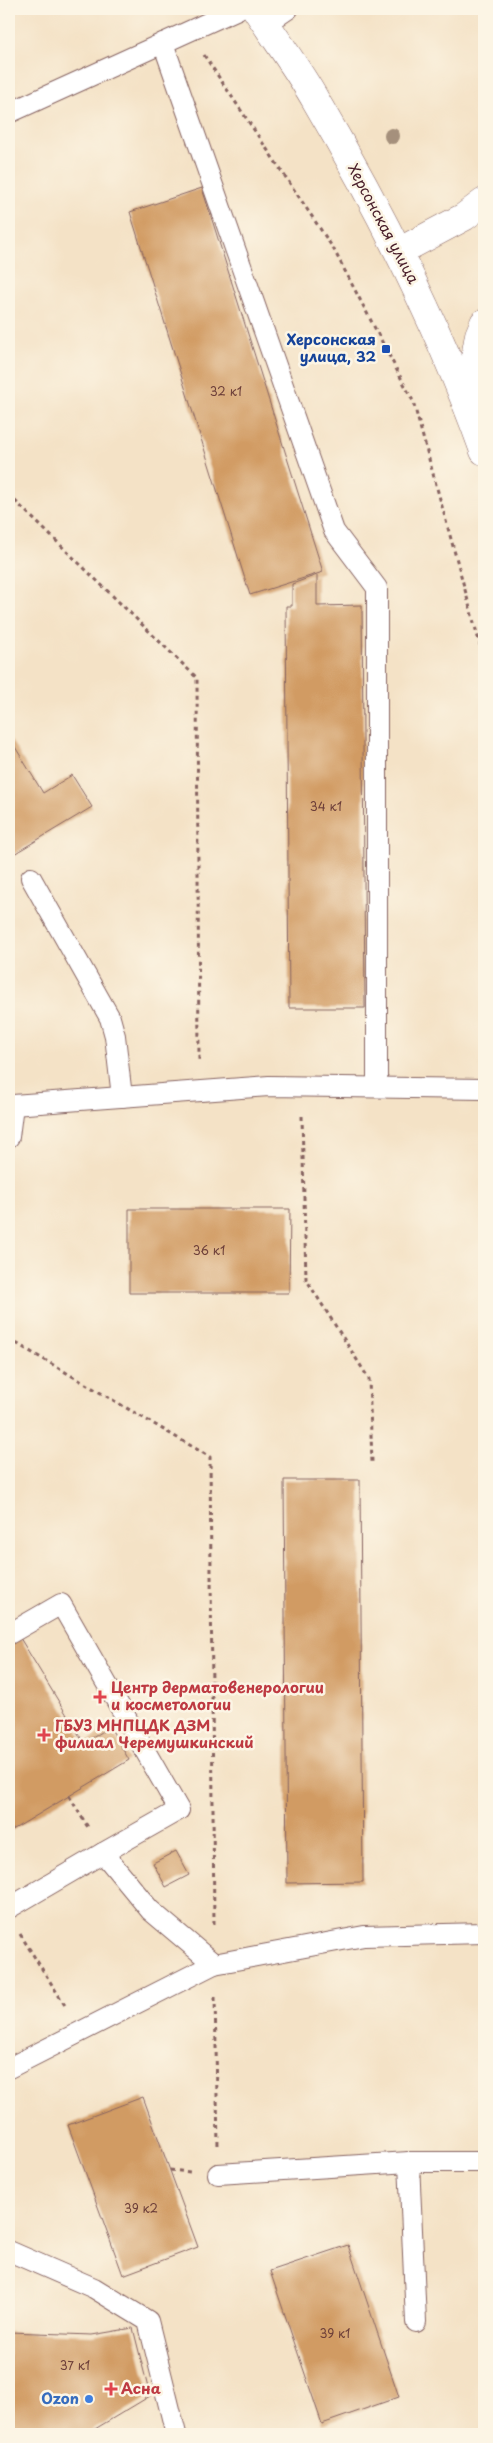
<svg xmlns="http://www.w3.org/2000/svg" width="493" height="2443" font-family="'Playpen Sans',sans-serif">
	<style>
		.building { fill: #d19b64 }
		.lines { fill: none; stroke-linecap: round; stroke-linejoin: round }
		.service-casing { stroke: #866361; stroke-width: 22 }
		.tertiary-casing { stroke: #866361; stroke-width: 29 }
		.path { stroke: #866361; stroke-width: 3; stroke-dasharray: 4 4; stroke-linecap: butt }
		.service { stroke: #fff; stroke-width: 20 }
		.tertiary { stroke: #fff; stroke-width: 28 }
		.tree { fill: #a5907c }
		.transit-dot { fill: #1a4fb4; stroke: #fcf5e5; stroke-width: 2 }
		.health-dot { fill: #e0444e; stroke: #fcf5e5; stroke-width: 2 }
		.shop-dot { fill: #3f7fe0; stroke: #fcf5e5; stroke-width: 2 }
		.labels { text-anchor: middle; stroke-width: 5; stroke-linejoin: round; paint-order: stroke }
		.number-label { font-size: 12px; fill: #6c3e39 }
		.street-label { font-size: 15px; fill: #4a1f2b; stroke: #fcf5e5 }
		.transit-label { font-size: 15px; font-weight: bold; fill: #164399; stroke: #fcf5e5; text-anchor: end }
		.health-label { font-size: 15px; font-weight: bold; fill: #be3a42; stroke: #fcf5e5; text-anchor: start }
		.shop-label { font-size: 15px; font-weight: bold; fill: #366cbe; stroke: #fcf5e5; text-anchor: end }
	</style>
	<rect width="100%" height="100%" fill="#fcf5e5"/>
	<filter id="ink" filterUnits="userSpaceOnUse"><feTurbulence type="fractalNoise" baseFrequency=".02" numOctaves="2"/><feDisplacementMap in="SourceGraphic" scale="10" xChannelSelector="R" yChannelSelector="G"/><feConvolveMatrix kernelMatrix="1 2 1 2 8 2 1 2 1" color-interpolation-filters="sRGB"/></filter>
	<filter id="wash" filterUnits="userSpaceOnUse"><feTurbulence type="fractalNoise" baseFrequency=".0096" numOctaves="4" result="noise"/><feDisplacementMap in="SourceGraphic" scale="20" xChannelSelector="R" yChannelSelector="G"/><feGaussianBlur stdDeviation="1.12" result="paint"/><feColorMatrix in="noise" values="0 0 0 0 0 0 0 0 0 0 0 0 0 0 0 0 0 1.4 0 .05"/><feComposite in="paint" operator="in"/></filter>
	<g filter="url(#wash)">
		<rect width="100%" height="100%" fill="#f4e2c6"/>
		<g id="blocks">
			<g class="building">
				<path d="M202 188 323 572 250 595 130 212Z"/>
				<path d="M317 575V606L362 605 365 1008H289L286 606H292V584Z"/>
				<path d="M9 737 43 793 72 775 92 807 9 857Z"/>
				<path d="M129 1209H290L289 1293H129Z"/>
				<path d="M284 1480H360L363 1882 287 1883Z"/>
				<path d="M20 1638 84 1743 110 1727 129 1760 9 1832V1645Z"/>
				<path d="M176 1851 189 1875 166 1887 153 1863Z"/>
				<path d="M143 2097 198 2247 123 2275 68 2125Z"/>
				<path d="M348 2245 399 2397 322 2424 270 2271Z"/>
				<path d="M133 2328 150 2396 90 2432H9V2332L92 2335Z"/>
			</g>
		</g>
	</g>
	<g filter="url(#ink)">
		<use href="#blocks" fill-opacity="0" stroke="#866361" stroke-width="1"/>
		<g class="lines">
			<g class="service-casing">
				<g id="service">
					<path d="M266 24 288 9"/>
					<path d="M163 43 334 531 377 588V1087"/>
					<path d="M9 113 238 9"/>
					<path d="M31 878 110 1018 115 1036 122 1097"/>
					<path d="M9 1107 13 1105 269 1086 484 1089"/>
					<path d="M9 1137 13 1105"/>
					<path d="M9 1634 61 1604 179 1810 103 1853"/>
					<path d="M9 1908 103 1853 150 1910 214 1964 364 1936 484 1933"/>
					<path d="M9 2068 214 1964"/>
					<path d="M409 2162 416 2322"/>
					<path d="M218 2174 409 2162H484"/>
					<path d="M9 2251 94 2288 148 2321 176 2434"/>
				</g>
			</g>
			<g class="tertiary-casing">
				<g id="tertiary">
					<path d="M256 9C276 40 298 69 316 101 382 213 440 328 484 451"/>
					<path d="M400 251 464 217 484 202"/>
					<path d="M467 403 479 335 484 323"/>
				</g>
			</g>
			<g class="path">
				<path d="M204 55 333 248 413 401 484 659"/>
				<path d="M9 495 197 678 199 1062"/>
				<path d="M302 1116 306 1279 369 1379 372 1462"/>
				<path d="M9 1339 210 1457 214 1926"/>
				<path d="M69 1796 89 1829"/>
				<path d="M20 1934 66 2007"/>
				<path d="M215 1997 218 2146"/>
				<path d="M170 2170 190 2172"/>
				<path d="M484 2434V2367"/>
			</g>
			<use href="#service" class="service"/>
			<use href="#tertiary" class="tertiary"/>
		</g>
		<circle class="tree" cx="392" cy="136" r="8"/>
	</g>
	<rect class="transit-dot" x="381" y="344" width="10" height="10" rx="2.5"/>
	<g class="health-dot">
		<path d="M97.5 1689.5h5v5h5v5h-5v5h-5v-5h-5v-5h5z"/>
		<path d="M41.5 1727.5h5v5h5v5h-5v5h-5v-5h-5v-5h5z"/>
		<path d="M108.5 2381.5h5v5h5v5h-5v5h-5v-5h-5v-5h5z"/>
	</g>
	<circle class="shop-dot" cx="89" cy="2399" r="5"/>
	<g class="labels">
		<g class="number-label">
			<text x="226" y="396">32 к1</text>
			<text x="326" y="811">34 к1</text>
			<text x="209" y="1255">36 к1</text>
			<text x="141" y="2213">39 к2</text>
			<text x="335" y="2338">39 к1</text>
			<text x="75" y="2370">37 к1</text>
		</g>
		<g class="street-label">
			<text transform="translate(383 224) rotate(62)" y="5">Херсонская улица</text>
		</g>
		<g class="transit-label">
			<text x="376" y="345">Херсонская<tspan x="376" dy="17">улица, 32</tspan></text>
		</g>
		<g class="health-label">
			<text x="111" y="1693">Центр дерматовенерологии<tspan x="111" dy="17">и косметологии</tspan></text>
			<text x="55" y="1731">ГБУЗ МНПЦДК ДЗМ<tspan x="55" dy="17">филиал Черемушкинский</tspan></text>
			<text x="121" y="2394">Асна</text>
		</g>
		<g class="shop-label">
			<text x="79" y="2404">Ozon</text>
		</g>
	</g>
	<rect width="493" height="2443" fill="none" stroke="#fcf5e5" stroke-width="30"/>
</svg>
